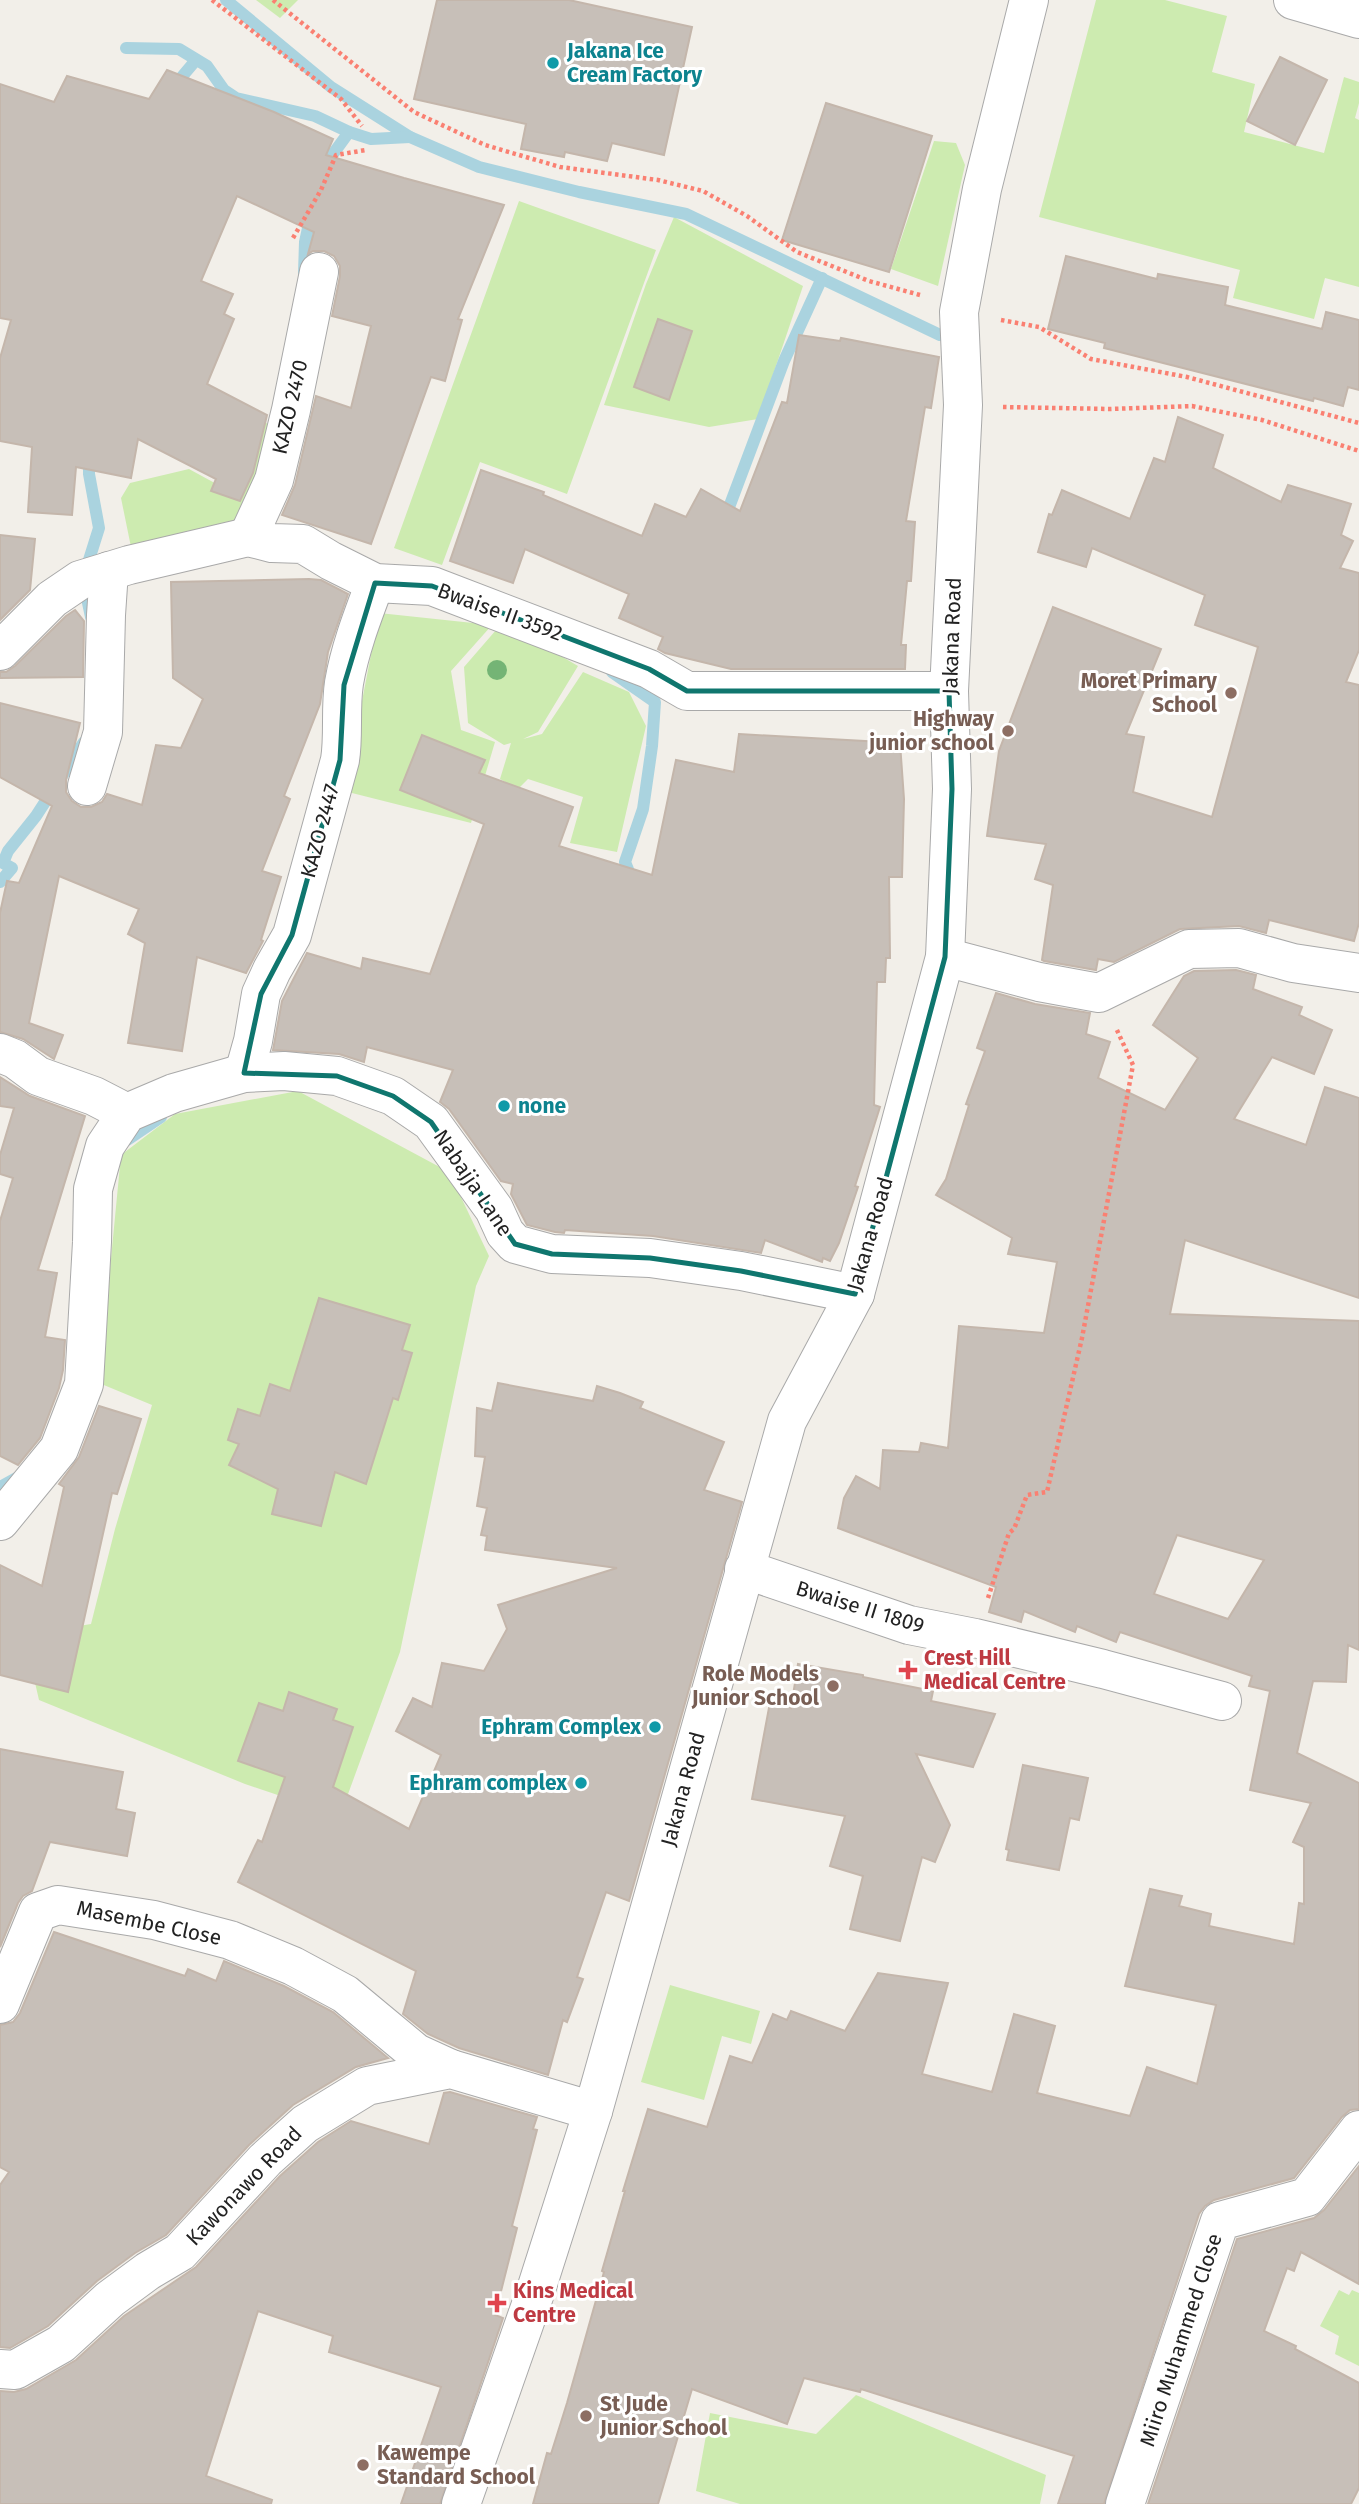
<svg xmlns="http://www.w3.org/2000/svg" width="1359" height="2504" font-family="'Fira Sans',sans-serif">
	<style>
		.grass { fill: #cdebb0 }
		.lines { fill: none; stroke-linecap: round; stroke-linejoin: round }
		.stream { stroke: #aad3df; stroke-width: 12 }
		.building { fill: #c7bfb8; stroke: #c4b6ab; stroke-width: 2; fill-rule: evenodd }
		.minor-casing { stroke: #a9a9a9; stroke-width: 40 }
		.path { stroke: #fa8072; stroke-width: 4.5; stroke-dasharray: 3.5 3.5; stroke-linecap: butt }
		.minor { stroke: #fff; stroke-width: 38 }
		.tree { fill: #74b475 }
		.marked { fill: none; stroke: #0f766e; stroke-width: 5; stroke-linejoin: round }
		.culture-dot { fill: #0f9aa8; stroke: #fff; stroke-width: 2.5 }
		.education-dot { fill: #8d6e63; stroke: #fff; stroke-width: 2.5 }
		.health-dot { fill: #e0444e; stroke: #fff; stroke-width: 2.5 }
		.labels { text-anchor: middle; stroke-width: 6; stroke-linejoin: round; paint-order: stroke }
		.culture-label { font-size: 21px; font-weight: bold; fill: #0d838f; stroke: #fff; text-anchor: start }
		.street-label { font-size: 21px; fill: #222; stroke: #fff }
		.education-label { font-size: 21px; font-weight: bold; fill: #785e54; stroke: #fff; text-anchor: end }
		.health-label { font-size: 21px; font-weight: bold; fill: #be3a42; stroke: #fff; text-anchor: start }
	</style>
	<rect width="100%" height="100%" fill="#f2efe9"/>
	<g class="grass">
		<path d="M256 0H298L280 18Z"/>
		<path d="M1096 0H1165L1227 16 1212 72 1255 84 1244 132 1324 153 1344 77 1359 82V103L1355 118 1359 120V287L1325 278 1314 319 1233 298 1240 270 1039 217Z"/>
		<path d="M934 141 956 143 965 165 938 286 891 269Z"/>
		<path d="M519 201 656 250 567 494 480 462 442 565 394 548Z"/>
		<path d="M674 217 803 286 758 419 709 427 604 405 646 284Z"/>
		<path d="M255 413 272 428 238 532 131 547 121 498 130 483 189 469 222 487Z"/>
		<path d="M379 613 492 625 451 671 461 730 495 742 471 823 348 792 346 784Z"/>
		<path d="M503 622 578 666 538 732 523 739 542 734 583 672 629 692 646 726 617 852 570 843 583 797 528 779 518 789 500 779 511 743 504 745 468 723 464 667Z"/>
		<path d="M298 1091 449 1172 489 1256 476 1286 400 1652 340 1816 245 1784 39 1700 24 1635 91 1624 115 1529 152 1405 99 1383 121 1155 175 1114Z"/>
		<path d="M670 1985 760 2011 751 2044 722 2036 704 2100 641 2082Z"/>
		<path d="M1339 2290 1349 2295 1352 2290 1359 2293V2366L1335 2354 1339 2336 1320 2326Z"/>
		<path d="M856 2395 1046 2475 1040 2504H740L696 2491 710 2413 816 2434Z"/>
	</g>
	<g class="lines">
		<g class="stream">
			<path d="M226 0 331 87 410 137 479 167 579 192 686 214 940 335"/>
			<path d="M126 48 179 49 207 66 224 90 236 98 315 116 349 132 371 139 410 137"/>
			<path d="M175 91 180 79 196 60"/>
			<path d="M325 171 333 154 349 132"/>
			<path d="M304 273 305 242 311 214"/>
			<path d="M89 454V474L99 528 83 579 91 617"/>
			<path d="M725 518 784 361 822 278"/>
			<path d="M612 672 655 702 652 746 643 809 625 862 633 882"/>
			<path d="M0 882 12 868 3 863 8 851 36 816 84 742"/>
			<path d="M127 1140 161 1117"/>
			<path d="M0 1487 20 1476"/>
		</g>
	</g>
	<g class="building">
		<path d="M437 0H569L692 27 664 155 612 143 607 161 565 152 564 157 521 149 526 124 414 99Z"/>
		<path d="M1280 57 1327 80 1295 145 1247 121Z"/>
		<path d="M167 70 274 112 333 139 326 155 404 178 504 205 458 319 462 320 445 381 431 377 371 544 282 515 295 485 316 396 351 408 371 326 332 316 340 276V266L334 256 324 251H313L308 254 314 232 237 196 201 281 233 294 224 314 234 319 207 384 267 415 253 473 240 501 211 491 216 479 138 439 131 478 76 467 72 515 28 512 32 447 0 441V358L11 320 0 318V84L54 102 67 76 149 99Z"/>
		<path d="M826 103 932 136 889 272 782 240Z"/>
		<path d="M1066 256 1157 279 1158 274 1228 287 1225 305 1322 329 1326 312 1359 320V390L1348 387 1343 406 1314 398 1313 401 1104 348 1105 343 1048 329Z"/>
		<path d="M658 319 692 331 669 400 634 387Z"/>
		<path d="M799 335 840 341 841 338 939 357 931 408 925 407 906 521 915 522 911 581H907L901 645H906L905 669H731L665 653 658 649 663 637 619 618 629 594 525 549 513 583 450 561 481 470 544 492 543 495 642 536 655 504 686 517 701 489 740 511 782 402 787 403Z"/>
		<path d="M1178 417 1223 435 1213 468 1281 502 1288 485 1351 504 1341 535 1353 541 1340 568 1359 573V650L1346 682 1359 685V923L1354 941 1269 920 1266 933 1239 926 1180 929 1114 962 1098 959 1096 970 1044 961 1042 960 1053 885 1035 879 1046 844 987 836 999 751 1053 607 1161 649 1126 734 1144 737 1133 792 1212 817 1258 647 1195 625 1205 595 1092 548 1086 567 1038 552 1049 514 1052 515 1062 490 1130 519 1154 458 1165 462Z"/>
		<path d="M0 535 35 539 30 590 0 620Z"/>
		<path d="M309 579 321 580 348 594 328 652 320 704 284 796 290 799 262 871 281 877 261 940 263 941 246 973 197 957 182 1051 128 1043 145 943 128 934 139 909 59 876 29 1023 63 1035 54 1059 23 1039 0 1032V913L7 881 19 883 52 806 0 777V703L80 723 66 780V792L72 801 81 807H91L102 802 107 794 142 805 156 745 181 748 203 699 173 678 171 582Z"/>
		<path d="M75 610 84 621 83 677 0 678V672H6L15 666 66 616Z"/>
		<path d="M739 734 900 743 904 799 902 877H889L890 958H886L885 982H877L874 1105 880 1107 855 1186 858 1187 839 1243 830 1261 823 1258 822 1262 765 1240 761 1253 653 1236 565 1230 564 1233 555 1232 527 1225 511 1194 513 1184 501 1181 449 1109 440 1102 453 1070 367 1047 364 1062 339 1054 273 1050 282 1001 307 953 361 969 363 958 430 974 484 824 400 790 422 735 485 760 479 773 573 807 559 846 652 875 676 760 734 772Z"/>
		<path d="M1236 970 1256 975 1253 989 1302 1007 1299 1015 1332 1030 1314 1074 1272 1057 1234 1119 1306 1145 1325 1087 1359 1098V1298L1185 1240 1170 1314 1359 1321V1650L1348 1645 1346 1682 1313 1681 1297 1753 1359 1783V2109L1350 2110 1342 2117 1294 2178 1214 2200 1205 2206 1199 2214 1104 2504H1058L1074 2456 861 2389 860 2392 804 2378 787 2424 692 2389 658 2504H533L547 2453 551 2454 567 2403 604 2272 602 2271 625 2191H623L648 2109 707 2127 730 2056 752 2063 773 2014 787 2020 791 2011 845 2031 878 1973 948 1983 922 2074 992 2092 1014 2014 1055 2026 1037 2093 1130 2116 1147 2067 1197 2084 1216 2005 1125 1986 1150 1889 1182 1896 1179 1906 1211 1914 1209 1926 1294 1944 1299 1903 1304 1904V1847L1293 1842 1311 1803 1250 1790 1270 1691 1249 1686 1252 1676 1120 1632 1116 1642 1077 1626 1075 1632 1024 1611 1021 1622 989 1612 996 1587 838 1528 844 1498 856 1476 880 1489 883 1450 919 1452 921 1443 948 1448 959 1326 1044 1333 1057 1262 1008 1254 1012 1238 936 1195 946 1179 969 1105 966 1104 985 1051 977 1048 996 993 1035 1004 1090 1013 1086 1034 1110 1042 1098 1078 1165 1110 1198 1058 1153 1025 1184 976 1194 971ZM1177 1535 1264 1560 1228 1619 1154 1594Z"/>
		<path d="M0 1077 30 1096 85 1116 38 1270 57 1273 45 1337 65 1340 63 1370 59 1388 40 1438 18 1465 0 1456V1221L13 1178 0 1174V1155L14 1108 0 1106Z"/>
		<path d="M319 1298 410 1325 402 1350 412 1353 398 1400 393 1398 366 1484 335 1472 321 1526 272 1514 278 1489 229 1465 239 1444 228 1440 238 1409 260 1416 270 1384 290 1391Z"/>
		<path d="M498 1383 593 1401 597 1386 620 1393 643 1402 640 1408 724 1442 704 1490 742 1502 629 1901 606 1892 577 1977 583 1979 567 2022 563 2020 548 2075 459 2048 428 2034 403 2014 416 1971 238 1882 258 1840 262 1842 285 1777 238 1761 259 1703 283 1711 289 1692 337 1709 333 1720 353 1727 333 1787 409 1829 441 1755 396 1731 413 1698 432 1707 442 1663 484 1671 507 1629 498 1605 617 1568 485 1550 487 1536 481 1535 487 1508 477 1506 485 1457 475 1456 477 1408 492 1411Z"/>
		<path d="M99 1406 141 1419 117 1494 112 1493 68 1692 0 1675V1565L42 1586 64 1487 59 1484 79 1457Z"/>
		<path d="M798 1664 863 1675V1677L933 1691 931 1701 995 1714 973 1767 916 1754 950 1825 935 1862 922 1857 900 1941 850 1929 863 1876 830 1866 845 1816 752 1799 771 1697 791 1708Z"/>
		<path d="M0 1749 123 1772 116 1809 135 1813 127 1856 50 1842 32 1891 23 1896 18 1903 0 1947Z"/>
		<path d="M1023 1765 1088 1778 1079 1820 1070 1818 1059 1870 1007 1860 1009 1850 1006 1849Z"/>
		<path d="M54 1932 185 1976 188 1969 216 1981 224 1961 284 1986 333 2012 388 2058 356 2067 293 2105 249 2145 166 2235 135 2253 97 2281 48 2326 10 2348 0 2347V2185L9 2172 0 2167V2025L13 2022 20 2013Z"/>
		<path d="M450 2092 537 2117 533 2129 537 2130 512 2226 517 2228 495 2315 503 2318 440 2504H401L441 2387 329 2352 333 2336 258 2311 206 2476 272 2500 271 2504H0V2391L14 2392 26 2389 76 2360 124 2316 196 2267 280 2176 318 2142 351 2121 429 2144 444 2093Z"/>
		<path d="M1359 2166V2284L1301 2252 1294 2271 1287 2268 1264 2331 1296 2346 1295 2349 1359 2383V2488L1351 2504H1148L1237 2239 1314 2218 1324 2210Z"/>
	</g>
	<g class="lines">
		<g class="minor-casing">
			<g id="minor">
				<path d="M1293 0 1359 19"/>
				<path d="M248 537 274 480 291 410 319 272"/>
				<path d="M0 651 52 599 80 580 129 565 248 537 272 543 303 544 331 561 375 583 432 586 649 669 687 691H949"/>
				<path d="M87 786 103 732 106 615 109 571"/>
				<path d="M945 957 1039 982 1099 993 1189 949 1239 948 1293 963 1359 973"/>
				<path d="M0 1053 15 1059 38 1076 94 1096 127 1113"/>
				<path d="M244 1073 253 1041 261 994 272 970 292 935 340 760C344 735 340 709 344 683 350 648 363 615 375 583"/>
				<path d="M0 1521 59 1449 84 1384 92 1242 93 1189 105 1146 127 1113 174 1093 244 1073 284 1071 337 1076 393 1096 431 1122 494 1209 505 1233 515 1244 552 1254 650 1258 741 1271 855 1294"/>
				<path d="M744 1569 909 1625 975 1638 1103 1669 1222 1701"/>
				<path d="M0 2004 38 1912 58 1905 154 1920 230 1940 293 1966 345 1994 416 2053 451 2069"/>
				<path d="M0 2369 15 2370 61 2344 110 2299 148 2271 180 2252 265 2160 305 2124 367 2086 451 2069 593 2111"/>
				<path d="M461 2504 534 2296 593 2111 787 1421 855 1294 945 957 952 789 949 691 963 405 959 312 982 189 1029 0"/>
				<path d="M1125 2504 1220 2221 1307 2197 1359 2130"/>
			</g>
		</g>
		<g class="path">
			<path d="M212 0 341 99 362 126"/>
			<path d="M273 0 414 112 485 145 560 167 658 180 703 191 747 216 797 252 869 281 920 295"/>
			<path d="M293 238 321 190 336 155 366 150"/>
			<path d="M1001 320 1039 327 1091 359 1187 377 1359 423"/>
			<path d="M1003 407 1111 409 1192 406 1262 420 1359 451"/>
			<path d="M988 1598 1009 1533 1014 1529 1027 1495 1047 1492 1082 1338 1133 1065 1116 1028"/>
		</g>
		<use href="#minor" class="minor"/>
	</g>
	<circle class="tree" cx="497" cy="670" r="10"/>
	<path class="marked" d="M375 583 432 586 649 669 687 691H949L952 789 945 957 855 1294 741 1271 650 1258 552 1254 515 1244 431 1122 393 1096 337 1076 244 1073 261 994 292 935 340 760 344 685Z"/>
	<g class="culture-dot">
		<circle cx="553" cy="63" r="7"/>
		<circle cx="504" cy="1106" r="7"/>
		<circle cx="655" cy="1727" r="7"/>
		<circle cx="581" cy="1783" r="7"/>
	</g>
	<g class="education-dot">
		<circle cx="1231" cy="693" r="7"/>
		<circle cx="1008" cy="731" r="7"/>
		<circle cx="833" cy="1686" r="7"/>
		<circle cx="586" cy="2416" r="7"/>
		<circle cx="363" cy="2465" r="7"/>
	</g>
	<g class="health-dot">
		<path d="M904.5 1659.5h7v7h7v7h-7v7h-7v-7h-7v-7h7z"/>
		<path d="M493.5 2292.5h7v7h7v7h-7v7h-7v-7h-7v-7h7z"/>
	</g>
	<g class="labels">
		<g class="culture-label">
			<text x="567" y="58">Jakana Ice<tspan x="567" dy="24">Cream Factory</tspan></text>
			<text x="518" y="1113">none</text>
			<text x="641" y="1734" text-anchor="end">Ephram Complex</text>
			<text x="567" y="1790" text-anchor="end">Ephram complex</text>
		</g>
		<g class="street-label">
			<text transform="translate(290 407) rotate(-77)" y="7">KAZO 2470</text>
			<text transform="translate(500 612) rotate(20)" y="7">Bwaise II 3592</text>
			<text transform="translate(952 636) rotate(-88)" y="7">Jakana Road</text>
			<text transform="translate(320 831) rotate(-75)" y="7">KAZO 2447</text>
			<text transform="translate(473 1183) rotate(56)" y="7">Nabajja Lane</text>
			<text transform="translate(870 1234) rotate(-74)" y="7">Jakana Road</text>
			<text transform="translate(860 1607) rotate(17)" y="7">Bwaise II 1809</text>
			<text transform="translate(683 1789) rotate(-75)" y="7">Jakana Road</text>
			<text transform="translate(149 1923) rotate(12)" y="7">Masembe Close</text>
			<text transform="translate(244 2186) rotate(-46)" y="7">Kawonawo Road</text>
			<text transform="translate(1181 2340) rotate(-72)" y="7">Miiro Muhammed Close</text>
		</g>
		<g class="education-label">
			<text x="1217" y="688">Moret Primary<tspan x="1217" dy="24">School</tspan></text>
			<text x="994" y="726">Highway<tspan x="994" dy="24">junior school</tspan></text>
			<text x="819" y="1681">Role Models<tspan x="819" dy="24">Junior School</tspan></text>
			<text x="600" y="2411" text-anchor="start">St Jude<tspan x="600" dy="24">Junior School</tspan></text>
			<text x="377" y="2460" text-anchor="start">Kawempe<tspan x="377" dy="24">Standard School</tspan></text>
		</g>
		<g class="health-label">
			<text x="924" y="1665">Crest Hill<tspan x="924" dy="24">Medical Centre</tspan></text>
			<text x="513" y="2298">Kins Medical<tspan x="513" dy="24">Centre</tspan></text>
		</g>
	</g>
</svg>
